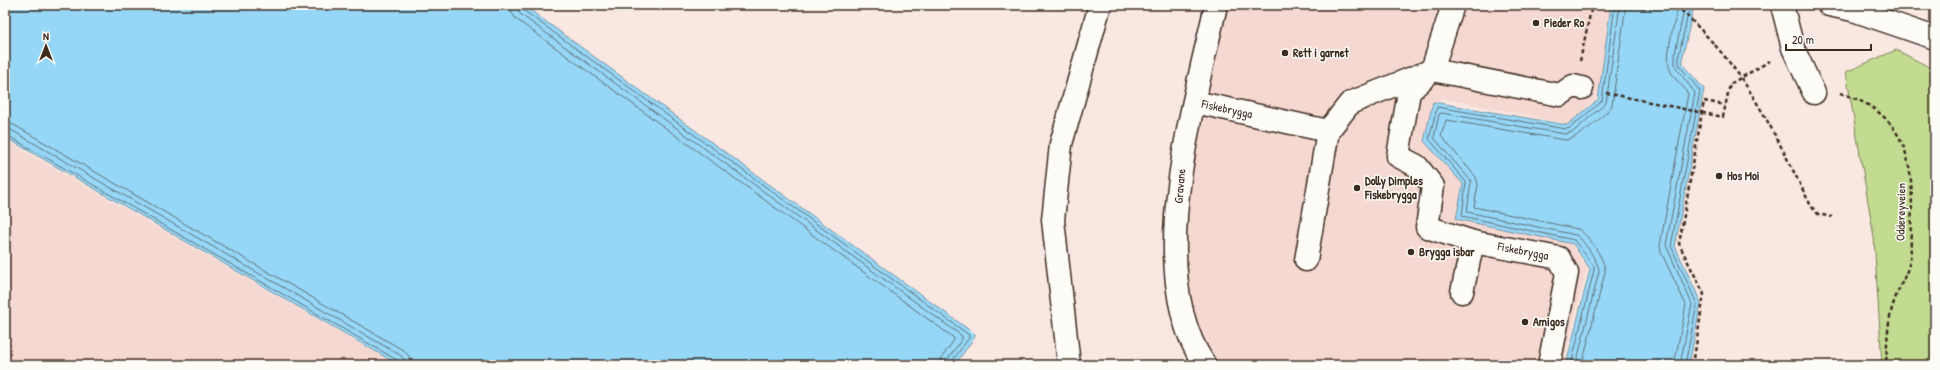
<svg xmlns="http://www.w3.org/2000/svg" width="1940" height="370" font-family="'Patrick Hand',sans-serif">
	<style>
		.built { fill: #f6d8d2 }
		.green { fill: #c2db91; stroke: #7e8258 }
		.water { fill: #96d7f7; stroke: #7292a0 }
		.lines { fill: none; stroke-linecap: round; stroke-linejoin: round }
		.shore { stroke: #5f6f75; stroke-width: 1 }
		.minor-casing { stroke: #3b2a1e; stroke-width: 25 }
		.path { stroke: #3b2a1e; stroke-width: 2.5; stroke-dasharray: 4 3; stroke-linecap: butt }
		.minor { stroke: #fdfcf7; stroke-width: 22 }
		.path-bridge { stroke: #3b2a1e; stroke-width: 2.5; stroke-dasharray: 4 3; stroke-linecap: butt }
		.poi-dot { fill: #3b2a1e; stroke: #fdfcf7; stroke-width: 1.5 }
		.labels { text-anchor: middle; stroke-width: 3; stroke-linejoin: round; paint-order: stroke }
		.poi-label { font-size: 12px; font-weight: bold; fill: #3b2a1e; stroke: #fdfcf7; text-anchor: start }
		.street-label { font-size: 12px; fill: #3b2a1e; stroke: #fdfcf7 }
	</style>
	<rect width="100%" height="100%" fill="#f9e7e1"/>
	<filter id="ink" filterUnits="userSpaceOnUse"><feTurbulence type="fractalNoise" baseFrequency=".025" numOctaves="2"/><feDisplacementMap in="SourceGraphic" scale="8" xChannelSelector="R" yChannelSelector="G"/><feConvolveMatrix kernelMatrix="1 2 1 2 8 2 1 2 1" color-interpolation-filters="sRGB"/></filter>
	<g filter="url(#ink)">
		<g class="built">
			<path d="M1214 5H1611L1606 70 1595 100 1568 124 1442 98 1434 103 1425 142 1438 145 1462 183 1456 217 1571 244 1587 268 1563 365H1216L1195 343 1167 245Z"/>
			<path d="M5 140 397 365H5Z"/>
		</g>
		<path class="green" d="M1896 50 1935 70V365H1882L1874 237 1846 72Z"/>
		<g class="water">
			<path d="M5 5H523L976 335 955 365H399L5 137Z"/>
			<path d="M1611 5H1694L1683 55V65L1704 89 1675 246 1701 303 1689 365H1566L1590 269 1573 244 1456 219 1463 184 1424 141 1433 102 1567 125 1598 100Z"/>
		</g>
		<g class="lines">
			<g class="shore">
				<path d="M510 5 511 12 516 19 954 338V340L942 357 941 365"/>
				<path d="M516 5 520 14 962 336V339L948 359 947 365"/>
				<path d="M521 5 523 10 969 335V338L952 361V365"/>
				<path d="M5 123 14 125 403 350 409 356 411 365"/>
				<path d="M5 129 11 130 400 355 404 359 405 365"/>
				<path d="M5 134 397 360 400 365"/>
				<path d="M1571 365 1594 270V266L1574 240 1462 216 1466 182 1429 139 1437 107 1566 129 1570 128 1602 101 1615 5"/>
				<path d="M1576 365 1599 271C1599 263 1583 239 1576 235L1467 212 1471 181 1434 138 1439 114 1441 113 1565 134 1573 132 1606 103 1620 5"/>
				<path d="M1582 365 1605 272C1606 261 1588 234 1578 229L1474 207 1478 185 1476 177 1441 136 1446 120 1565 140C1576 140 1607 115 1612 105L1626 5"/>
				<path d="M1674 365 1686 305 1661 252 1660 245 1688 94C1684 86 1675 80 1671 72 1663 59 1675 20 1679 5"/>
				<path d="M1680 365 1692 304 1666 245 1695 93 1675 66V53L1685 5"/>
				<path d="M1685 365 1697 304 1671 246 1700 91 1679 65V54L1690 5"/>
			</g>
			<g class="minor-casing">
				<g id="minor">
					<path d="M1453 5 1432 70 1409 92 1398 156 1417 166 1433 186 1427 227 1473 242 1462 292"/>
					<path d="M1782 5 1793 48 1814 93"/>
					<path d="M1829 5 1853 10 1935 38"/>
					<path d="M1195 102 1328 131"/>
					<path d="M1473 242 1559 258 1567 273 1549 365"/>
					<path d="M1306 260 1328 131 1350 103 1432 70 1560 95 1573 86 1582 88"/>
					<path d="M1069 365 1053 220 1061 144 1100 5"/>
					<path d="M1205 365C1142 274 1194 106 1216 5"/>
				</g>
			</g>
			<g class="path">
				<path d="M1676 5C1699 27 1722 51 1741 78 1768 117 1789 163 1811 206L1818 214 1832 217"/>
				<path d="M1580 61 1592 5"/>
				<path d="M1606 93 1723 117 1730 84 1770 61"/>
				<path d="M1840 93C1907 113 1915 163 1911 226 1910 238 1912 254 1909 265 1905 278 1898 289 1894 302 1887 321 1887 345 1886 365"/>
				<path d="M1704 101 1725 105"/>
				<path d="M1931 171 1935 173"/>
			</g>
			<use href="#minor" class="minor"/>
			<path class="path-bridge" d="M1693 365 1704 294 1679 244 1704 101"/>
		</g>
	</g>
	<g class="poi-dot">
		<circle cx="1536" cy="23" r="4"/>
		<circle cx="1285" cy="53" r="4"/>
		<circle cx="1719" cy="176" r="4"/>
		<circle cx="1357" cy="188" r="4"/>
		<circle cx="1411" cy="252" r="4"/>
		<circle cx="1525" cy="322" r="4"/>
	</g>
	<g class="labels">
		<g class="poi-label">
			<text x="1544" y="27">Pieder Ro</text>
			<text x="1293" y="57">Rett i garnet</text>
			<text x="1727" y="180">Hos Moi</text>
			<text x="1365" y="185">Dolly Dimples<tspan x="1365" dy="14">Fiskebrygga</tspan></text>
			<text x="1419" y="256">Brygga isbar</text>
			<text x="1533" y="326">Amigos</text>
		</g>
		<g class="street-label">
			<text transform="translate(1227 109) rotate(12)" y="4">Fiskebrygga</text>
			<text transform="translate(1180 186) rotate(-85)" y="4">Gravane</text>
			<text transform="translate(1901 212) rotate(-89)" y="4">Odderøyveien</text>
			<text transform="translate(1523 251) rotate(11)" y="4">Fiskebrygga</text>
		</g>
	</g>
	<rect width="1940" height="370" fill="none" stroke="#fdfcf7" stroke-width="20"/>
	<rect x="10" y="10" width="1920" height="350" fill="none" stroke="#3b2a1e" stroke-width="1.5" filter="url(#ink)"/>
	<g transform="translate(46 46)" stroke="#fdfcf7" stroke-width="3" paint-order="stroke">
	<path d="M0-3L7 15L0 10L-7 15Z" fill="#3b2a1e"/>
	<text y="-6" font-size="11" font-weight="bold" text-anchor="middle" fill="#3b2a1e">N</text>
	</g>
	<path d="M1786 44v6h85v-6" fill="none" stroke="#3b2a1e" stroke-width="2"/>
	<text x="1792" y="44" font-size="12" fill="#3b2a1e" stroke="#fdfcf7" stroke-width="3" paint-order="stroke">20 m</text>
</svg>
